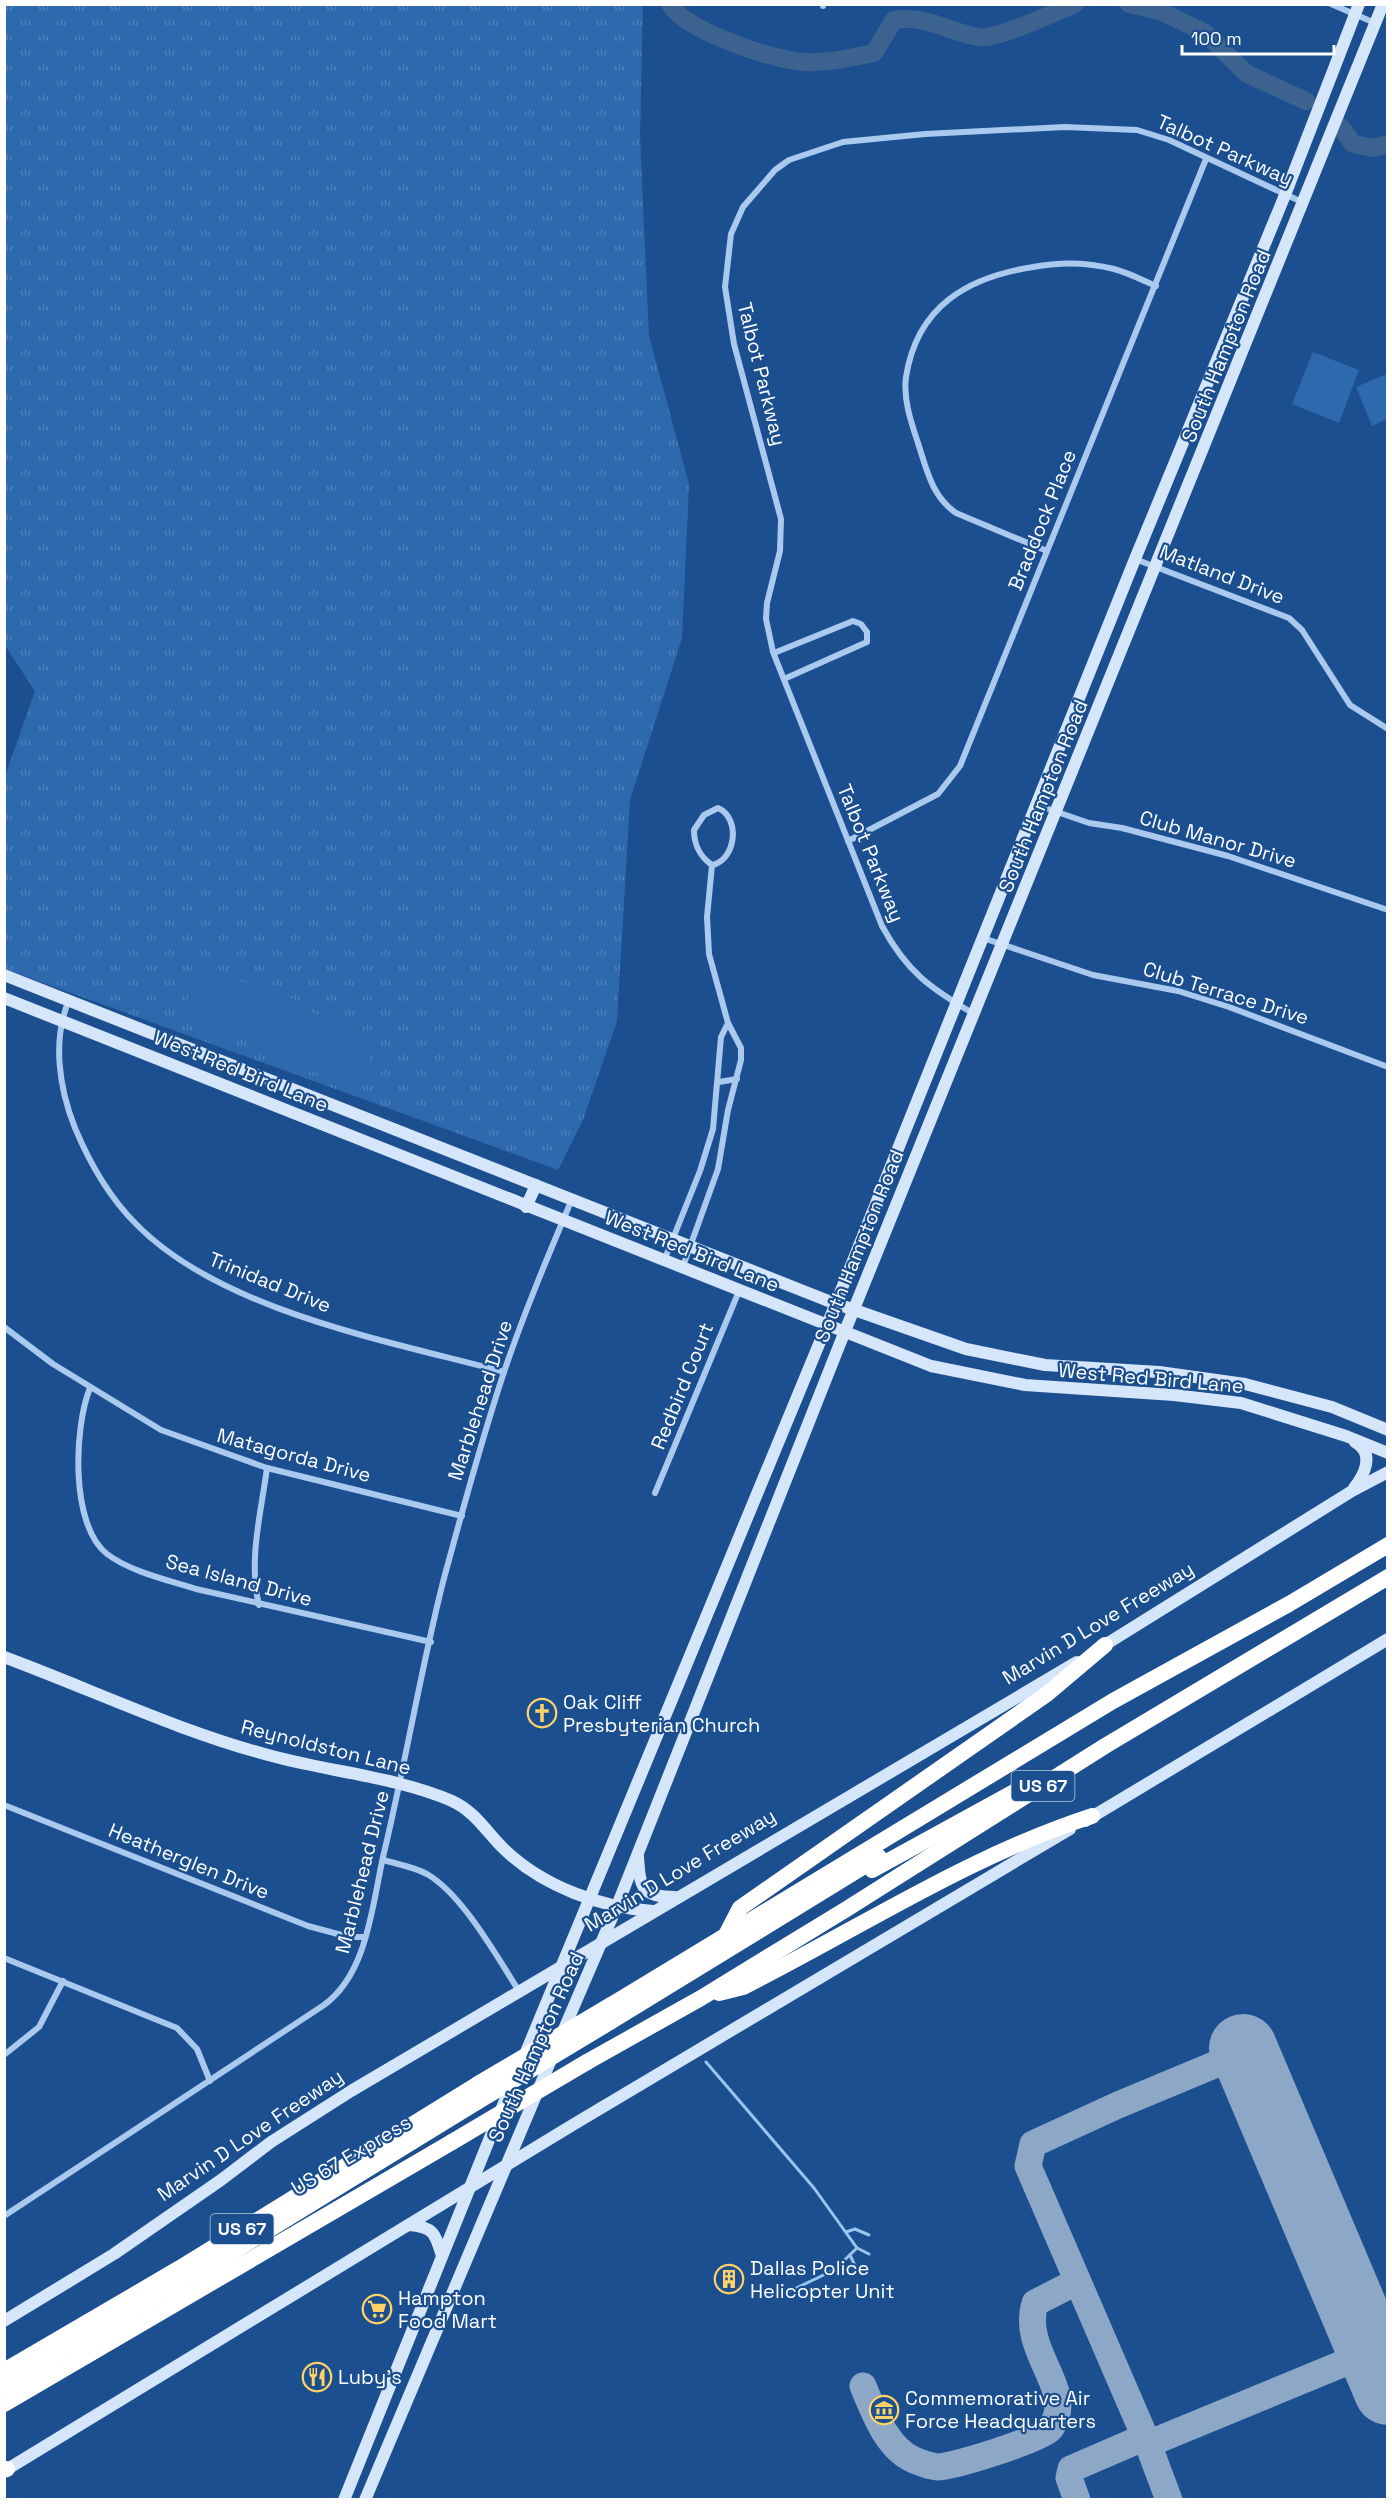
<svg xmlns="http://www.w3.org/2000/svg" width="1392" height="2504" font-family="'Space Grotesk',sans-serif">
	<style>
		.grass { fill: url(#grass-tufts) }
		.green { fill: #2e69ad }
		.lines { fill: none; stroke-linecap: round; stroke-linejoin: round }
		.stream { stroke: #9cc4f0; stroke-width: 3 }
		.river { stroke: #3c6290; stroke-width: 18 }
		.taxiway { stroke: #8da7c7; stroke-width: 27 }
		.runway { stroke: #8da7c7; stroke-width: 68 }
		.street { stroke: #a9c9ee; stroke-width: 6 }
		.secondary { stroke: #d6e6fa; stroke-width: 12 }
		.highway { stroke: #fff; stroke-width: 16 }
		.highway-bridge { stroke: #fff; stroke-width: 16 }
		.labels { text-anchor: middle; stroke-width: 4.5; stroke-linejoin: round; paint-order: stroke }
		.shield { fill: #1b4f8f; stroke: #bbcadd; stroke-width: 1.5 }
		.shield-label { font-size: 18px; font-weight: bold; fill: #fff }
		.street-label { font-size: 20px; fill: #fff; stroke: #1b4f8f }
		.poi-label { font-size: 20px; fill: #fff; stroke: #1b4f8f; text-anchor: start }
	</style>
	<defs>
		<pattern id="grass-tufts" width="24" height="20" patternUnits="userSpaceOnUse" patternTransform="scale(1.5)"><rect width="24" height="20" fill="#2e69ad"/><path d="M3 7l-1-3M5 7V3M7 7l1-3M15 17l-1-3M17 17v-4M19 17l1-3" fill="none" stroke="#4d80b9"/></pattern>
	</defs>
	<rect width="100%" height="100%" fill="#1b4f8f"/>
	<path class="grass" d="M4 5H643L640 136 649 336 689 484 682 638 630 800 617 1021 583 1120 558 1170 5 969V776L35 691 4 644Z"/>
	<g class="green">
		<path d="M1313 352 1359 370 1339 423 1292 404Z"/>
		<path d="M1387 374V419L1372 426 1356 387Z"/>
		<path d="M201 967 295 1000 293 1005 378 1039 358 1089 273 1055 275 1050 229 1032 227 1036 180 1017Z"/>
	</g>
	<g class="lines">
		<g class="stream">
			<path d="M706 2062 814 2188 857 2248 869 2254"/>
			<path d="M846 2232 855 2229 869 2235"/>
			<path d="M850 2255 857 2270"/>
			<path d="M788 2292 834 2270 857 2248"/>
		</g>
		<g class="river">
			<path d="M670 4C686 31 764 56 795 61 821 65 848 58 874 53L894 20C928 15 947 32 979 37 997 40 1055 12 1075 4"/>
			<path d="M1129 4 1160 11 1204 32 1247 74 1306 101"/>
			<path d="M1341 127 1353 144 1373 148 1388 144"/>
		</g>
		<g class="taxiway">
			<path d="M863 2386C874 2412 887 2449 914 2460 921 2463 930 2466 937 2467 953 2467 1039 2440 1050 2429 1052 2427 1055 2420 1056 2417 1068 2384 1021 2347 1035 2303L1076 2282"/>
			<path d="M1148 2444 1028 2166 1033 2144 1118 2105 1226 2060 1249 2062"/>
			<path d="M1077 2500 1069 2478 1071 2469 1145 2437"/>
			<path d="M1169 2500 1148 2444 1371 2352"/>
		</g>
		<path class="runway" d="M1243 2048 1388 2391"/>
		<g class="street">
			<path d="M823 4V6"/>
			<path d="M1331 4 1375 23"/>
			<path d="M1047 551 956 513C932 496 927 471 918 443 911 422 903 399 906 377 917 306 968 277 1033 267 1059 262 1087 262 1114 269 1129 273 1142 280 1156 286"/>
			<path d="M1135 559 1289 618 1302 630 1350 705 1388 729"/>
			<path d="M774 653 853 621 861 624 867 632V642L784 679"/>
			<path d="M1037 805 1089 823 1122 828 1228 856 1388 910"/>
			<path d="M718 808C741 818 736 860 712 865 700 857 694 844 694 830L704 815Z"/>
			<path d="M848 841 938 794 960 766 1206 159"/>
			<path d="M983 938 1093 975 1178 991 1229 1007 1388 1067"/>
			<path d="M69 1000C52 1040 59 1088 75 1128 90 1164 109 1197 136 1224 221 1311 389 1341 504 1372"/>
			<path d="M974 1014C930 988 907 972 882 926L773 652 766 619 767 603 780 551 781 519 734 344 725 287 731 234 743 207 775 170 789 160 843 142 925 134 1065 127 1137 130 1169 140 1304 203"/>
			<path d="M719 1082 737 1079"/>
			<path d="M664 1261 700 1171 713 1129 721 1037 728 1023"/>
			<path d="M682 1269 718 1169 728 1110 741 1060V1048L728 1023 709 954 707 917 712 865"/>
			<path d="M4 1327 53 1364 161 1430 267 1468 462 1516"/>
			<path d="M90 1388C74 1427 70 1525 107 1554 131 1572 168 1580 196 1589L431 1642"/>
			<path d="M655 1493 739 1291"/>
			<path d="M259 1605C248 1561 261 1513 267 1468"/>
			<path d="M4 1805 308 1926 349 1937H364"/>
			<path d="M383 1860C397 1864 414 1867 427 1874 463 1895 497 1957 519 1991"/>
			<path d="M4 1958 177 2028 197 2049 210 2081"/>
			<path d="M4 2055 39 2027 63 1981"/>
			<path d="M4 2216 324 2005C367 1974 372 1907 383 1857 405 1766 420 1673 443 1582 462 1512 481 1441 504 1372 524 1313 548 1256 572 1199"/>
		</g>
		<g class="secondary">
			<path d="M4 975 826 1300 966 1349 1045 1365 1159 1372 1245 1384 1332 1407 1388 1430"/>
			<path d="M4 998 931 1366 1025 1385 1174 1395 1241 1403 1346 1436 1388 1453"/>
			<path d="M526 1207 536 1185"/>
			<path d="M1354 1488C1365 1474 1375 1453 1355 1442"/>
			<path d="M1100 1648 1352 1491 1388 1472"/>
			<path d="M4 1657C93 1690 180 1732 272 1756 331 1772 396 1777 452 1801 476 1812 487 1833 505 1850 543 1886 601 1908 653 1911"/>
			<path d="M1085 1821 1388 1639"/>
			<path d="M638 1857C640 1887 641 1897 675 1897"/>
			<path d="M561 2036 617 1906 841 1341 1383 4"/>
			<path d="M524 2057 836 1303 1135 559 1285 195 1359 4"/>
			<path d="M409 2225C434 2227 435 2233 442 2256"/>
			<path d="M4 2321 114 2254 221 2180 271 2142 351 2091 1077 1662"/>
			<path d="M4 2471 574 2124 1070 1829"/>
			<path d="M344 2500 514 2078"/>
			<path d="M365 2500 553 2055"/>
		</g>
		<g class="highway">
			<path d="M872 1870 1036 1780"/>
			<path d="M725 1937 740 1908 1047 1694 1105 1645"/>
			<path d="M719 1993 743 1987C858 1929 969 1856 1092 1816"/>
			<path d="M611 2005 1113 1701 1289 1604 1388 1545"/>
			<path d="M610 2022 879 1857"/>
			<path d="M587 2062 701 1998 845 1910 1105 1746 1388 1577"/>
			<path d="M4 2371 180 2268 478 2084"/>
			<path d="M4 2386 223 2258 477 2102"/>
			<path d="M4 2404 452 2142"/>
			<path d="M4 2470 7 2469"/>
		</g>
		<g class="highway-bridge">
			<path d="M478 2084 611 2005"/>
			<path d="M477 2102 610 2022"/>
			<path d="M452 2142 587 2062"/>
		</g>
	</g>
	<defs>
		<g id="church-ring" transform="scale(1.5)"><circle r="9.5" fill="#1b4f8f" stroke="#ffd166" stroke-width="1.5"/><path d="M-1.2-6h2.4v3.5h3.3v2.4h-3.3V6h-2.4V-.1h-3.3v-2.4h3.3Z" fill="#ffd166"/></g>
		<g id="building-ring" transform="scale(1.5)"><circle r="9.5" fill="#1b4f8f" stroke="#ffd166" stroke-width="1.5"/><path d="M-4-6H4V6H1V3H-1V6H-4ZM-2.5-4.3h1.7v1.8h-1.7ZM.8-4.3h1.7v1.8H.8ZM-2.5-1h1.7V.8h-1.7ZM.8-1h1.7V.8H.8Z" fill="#ffd166"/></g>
		<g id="supermarket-ring" transform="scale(1.5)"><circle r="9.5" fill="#1b4f8f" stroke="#ffd166" stroke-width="1.5"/><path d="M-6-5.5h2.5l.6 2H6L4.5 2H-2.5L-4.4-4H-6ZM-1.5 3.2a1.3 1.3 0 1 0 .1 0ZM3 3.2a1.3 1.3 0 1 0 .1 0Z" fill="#ffd166"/></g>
		<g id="restaurant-ring" transform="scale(1.5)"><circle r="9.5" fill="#1b4f8f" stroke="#ffd166" stroke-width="1.5"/><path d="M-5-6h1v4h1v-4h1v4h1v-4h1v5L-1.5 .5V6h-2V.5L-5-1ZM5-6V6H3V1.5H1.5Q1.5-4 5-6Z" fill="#ffd166"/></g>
		<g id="museum-ring" transform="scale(1.5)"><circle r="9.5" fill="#1b4f8f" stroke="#ffd166" stroke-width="1.5"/><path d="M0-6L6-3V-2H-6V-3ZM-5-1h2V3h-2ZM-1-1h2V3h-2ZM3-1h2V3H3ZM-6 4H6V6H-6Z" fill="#ffd166"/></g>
	</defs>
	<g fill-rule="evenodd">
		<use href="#church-ring" x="542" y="1713"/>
		<use href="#building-ring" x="729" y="2279"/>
		<use href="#supermarket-ring" x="377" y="2309"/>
		<use href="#restaurant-ring" x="317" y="2377"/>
		<use href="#museum-ring" x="884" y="2410"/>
	</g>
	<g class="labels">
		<g class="shield">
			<rect x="1011.5" y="1771" width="63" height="30" rx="4.5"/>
			<rect x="210.5" y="2214" width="63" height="30" rx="4.5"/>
		</g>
		<g class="shield-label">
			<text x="1043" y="1792">US 67</text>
			<text x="242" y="2235">US 67</text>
		</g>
		<g class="street-label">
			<text transform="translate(1225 150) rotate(24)" y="7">Talbot Parkway</text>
			<text transform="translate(1226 346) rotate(-68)" y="7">South Hampton Road</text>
			<text transform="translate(762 374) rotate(76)" y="7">Talbot Parkway</text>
			<text transform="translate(1042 520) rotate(-68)" y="7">Braddock Place</text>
			<text transform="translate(1222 574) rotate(21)" y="7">Matland Drive</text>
			<text transform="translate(1043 796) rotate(-68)" y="7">South Hampton Road</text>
			<text transform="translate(1218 839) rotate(16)" y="7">Club Manor Drive</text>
			<text transform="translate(871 853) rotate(68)" y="7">Talbot Parkway</text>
			<text transform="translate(1226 993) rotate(17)" y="7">Club Terrace Drive</text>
			<text transform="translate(241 1071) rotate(22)" y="7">West Red Bird Lane</text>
			<text transform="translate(859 1246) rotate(-68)" y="7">South Hampton Road</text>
			<text transform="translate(692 1251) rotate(22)" y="7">West Red Bird Lane</text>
			<text transform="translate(270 1282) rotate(22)" y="7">Trinidad Drive</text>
			<text transform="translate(1151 1378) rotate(5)" y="7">West Red Bird Lane</text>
			<text transform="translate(682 1386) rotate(-68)" y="7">Redbird Court</text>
			<text transform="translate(480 1400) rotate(-72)" y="7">Marblehead Drive</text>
			<text transform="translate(294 1455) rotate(15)" y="7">Matagorda Drive</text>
			<text transform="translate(239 1580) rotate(15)" y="7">Sea Island Drive</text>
			<text transform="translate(1098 1623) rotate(-31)" y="7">Marvin D Love Freeway</text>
			<text transform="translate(326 1747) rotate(14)" y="7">Reynoldston Lane</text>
			<text transform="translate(189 1861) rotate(22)" y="7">Heatherglen Drive</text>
			<text transform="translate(680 1870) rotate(-31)" y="7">Marvin D Love Freeway</text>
			<text transform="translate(362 1872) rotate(-76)" y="7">Marblehead Drive</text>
			<text transform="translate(536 2047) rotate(-66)" y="7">South Hampton Road</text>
			<text transform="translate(250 2135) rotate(-34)" y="7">Marvin D Love Freeway</text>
			<text transform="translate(351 2155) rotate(-31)" y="7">US 67 Express</text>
		</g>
		<g class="poi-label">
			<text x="563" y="1709">Oak Cliff<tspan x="563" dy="23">Presbyterian Church</tspan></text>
			<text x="750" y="2275">Dallas Police<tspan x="750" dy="23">Helicopter Unit</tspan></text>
			<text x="398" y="2305">Hampton<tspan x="398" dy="23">Food Mart</tspan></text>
			<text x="338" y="2384">Luby's</text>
			<text x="905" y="2405">Commemorative Air<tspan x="905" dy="23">Force Headquarters</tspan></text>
		</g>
	</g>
	<rect width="1392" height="2504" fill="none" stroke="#ffffff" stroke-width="12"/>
	<path d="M1182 45v9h152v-9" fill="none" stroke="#ffffff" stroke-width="3"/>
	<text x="1191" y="45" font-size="18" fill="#ffffff" stroke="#1b4f8f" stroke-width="4.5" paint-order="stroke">100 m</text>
</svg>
